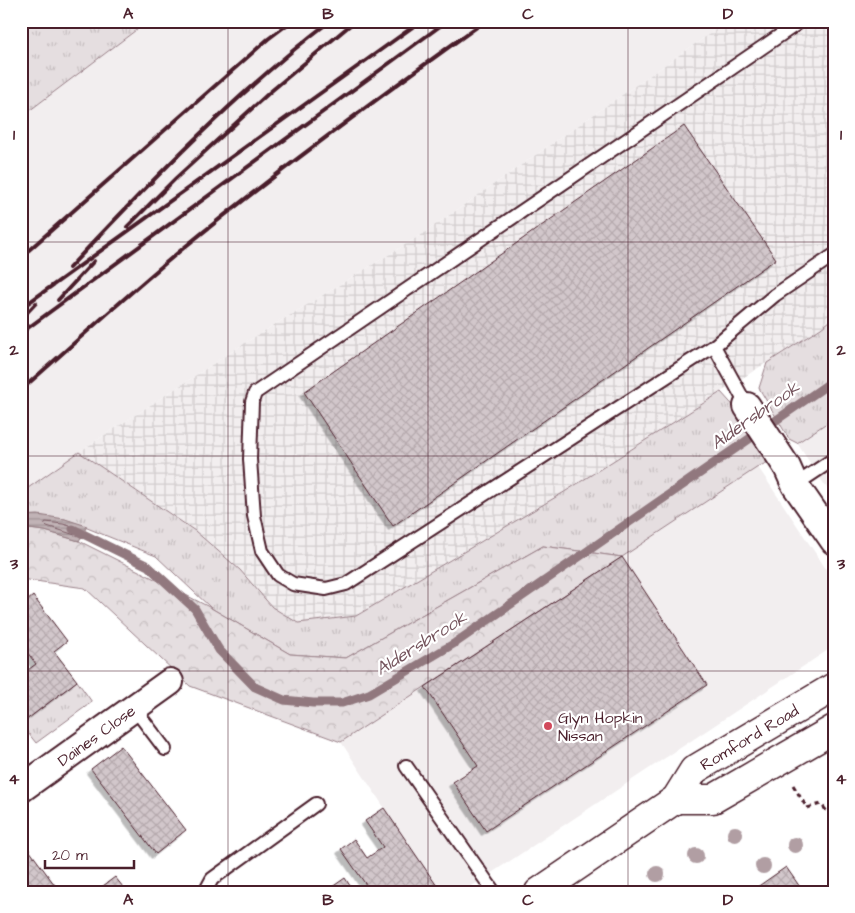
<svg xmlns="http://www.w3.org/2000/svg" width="855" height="913" font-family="'Architects Daughter',sans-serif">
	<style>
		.built { fill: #f2eeef }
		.industrial { fill: url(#industrial-grid) }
		.grass { fill: url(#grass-tufts); stroke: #987e86 }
		.forest { fill: url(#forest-crowns); stroke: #987e86 }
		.water { fill: url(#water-rules); stroke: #91787e }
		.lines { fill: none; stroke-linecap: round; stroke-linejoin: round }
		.shore { stroke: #7a5a63; stroke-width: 1 }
		.stream { stroke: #91787e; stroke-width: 9 }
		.building { fill: url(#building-cross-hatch); stroke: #4a1f2b; filter: url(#shadow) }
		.service-casing { stroke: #4a1f2b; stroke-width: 16 }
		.minor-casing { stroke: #4a1f2b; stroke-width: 30 }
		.primary-casing { stroke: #4a1f2b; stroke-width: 31 }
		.path { stroke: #4a1f2b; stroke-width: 3; stroke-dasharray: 5 4; stroke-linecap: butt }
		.service { stroke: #fff; stroke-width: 12 }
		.minor { stroke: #fff; stroke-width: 26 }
		.primary { stroke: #fff; stroke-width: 28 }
		.rail { stroke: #4a1f2b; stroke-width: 4 }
		.tree { fill: #b19ea3 }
		.grid { fill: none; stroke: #4a1f2b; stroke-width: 1; stroke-opacity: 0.55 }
		.poi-dot { fill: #d1495b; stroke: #fff; stroke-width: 2 }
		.labels { text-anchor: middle; stroke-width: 4.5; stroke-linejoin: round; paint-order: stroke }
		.poi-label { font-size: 16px; fill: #4a1f2b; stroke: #fff; text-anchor: start }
		.street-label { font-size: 16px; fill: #4a1f2b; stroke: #fff }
		.water-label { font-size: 18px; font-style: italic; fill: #74535c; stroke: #fff }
		.neatline { fill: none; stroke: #4a1f2b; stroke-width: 2 }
		.grid-label { font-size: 16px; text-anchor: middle; font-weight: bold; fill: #4a1f2b }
	</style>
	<defs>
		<pattern id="industrial-grid" width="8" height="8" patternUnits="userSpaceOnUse" patternTransform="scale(1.25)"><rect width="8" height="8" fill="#f2eeef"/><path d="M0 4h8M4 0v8" fill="none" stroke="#d1cccd"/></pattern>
		<pattern id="grass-tufts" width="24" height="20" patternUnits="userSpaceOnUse" patternTransform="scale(1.25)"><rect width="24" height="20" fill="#e5dee0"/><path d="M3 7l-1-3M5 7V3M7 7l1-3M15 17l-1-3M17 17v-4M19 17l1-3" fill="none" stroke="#c6bec0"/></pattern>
		<pattern id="forest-crowns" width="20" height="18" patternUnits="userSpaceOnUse" patternTransform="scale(1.25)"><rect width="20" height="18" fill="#e5dee0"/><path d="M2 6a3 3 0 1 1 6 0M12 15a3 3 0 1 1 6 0" fill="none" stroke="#c6bec0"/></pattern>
		<pattern id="water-rules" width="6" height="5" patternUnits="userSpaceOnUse" patternTransform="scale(1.25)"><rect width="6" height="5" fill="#c1b3b6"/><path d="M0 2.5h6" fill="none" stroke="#9f9194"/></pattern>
		<pattern id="building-cross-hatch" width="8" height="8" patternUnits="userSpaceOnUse" patternTransform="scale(1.25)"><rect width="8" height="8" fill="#d2c7cb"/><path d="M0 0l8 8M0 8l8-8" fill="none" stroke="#b6aaae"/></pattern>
		<filter id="shadow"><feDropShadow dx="-4.5" dy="4.5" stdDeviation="0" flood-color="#0004"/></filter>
	</defs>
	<rect width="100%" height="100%" fill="#fff"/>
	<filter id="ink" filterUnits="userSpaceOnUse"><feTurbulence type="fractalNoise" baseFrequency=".02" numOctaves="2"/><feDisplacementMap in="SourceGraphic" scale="10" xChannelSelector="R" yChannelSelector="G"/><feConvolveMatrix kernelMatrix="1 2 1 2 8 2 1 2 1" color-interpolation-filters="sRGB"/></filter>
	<g filter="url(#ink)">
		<g class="built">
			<path d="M148 21H728L421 235 248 341 79 452 21 493V117Z"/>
			<path d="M834 418V499L797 443Z"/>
			<path d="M758 467 834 581V646L463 892H440L341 742Z"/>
		</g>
		<path class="industrial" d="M728 21H834V318L821 328 566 491 356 616 298 623 272 607 240 570 195 532 79 452 248 341 421 235Z"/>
		<g class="grass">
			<path d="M21 21H148L21 117Z"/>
			<path d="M834 318V418L797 443 789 439 759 388 767 363 821 328Z"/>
			<path d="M721 392 738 411 770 461 758 467 622 557 543 546 346 658 290 654 211 608 156 556 65 519 21 516V493L79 452 195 531 240 570 272 607 298 623 356 616 566 491Z"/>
			<path d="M77 681 92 702 36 743 21 724Z"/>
		</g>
		<path class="forest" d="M21 528 45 531 79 541 145 574 211 608 290 654 346 658 543 546 622 557 341 742 190 686 85 588 21 579Z"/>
		<path class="water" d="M38 515 65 519 87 526 79 541 45 531 21 528V516Z"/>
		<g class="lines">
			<path class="shore" d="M46 522 63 524 77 528 79 531 75 535 47 526 45 524Z"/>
			<path class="stream" d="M73 529 148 566 195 609 219 650 255 687 284 700 313 703H342L369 694 455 643 834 380"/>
		</g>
		<g class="building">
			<path d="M684 126 776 259 393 526 304 392Z"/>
			<path d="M622 557 707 685 486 831 453 782 478 766 425 687Z"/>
			<path d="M33 596 67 641 54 651 77 681 21 724V675L36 664 21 644V606Z"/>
			<path d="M121 746 186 830 156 854 91 769Z"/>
			<path d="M384 808 439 889 436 892H371L341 849 354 839 367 858 383 847 365 821Z"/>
			<path d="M21 839 60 892H21Z"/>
			<path d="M786 867 800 887 793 892H750Z"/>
			<path d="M115 877 127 892H95Z"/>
			<path d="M345 878 354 892H325Z"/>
		</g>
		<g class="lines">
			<g class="service-casing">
				<g id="service">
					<path d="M801 21 255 393 252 402 250 459 254 516 262 551 278 575 293 584 326 589 346 584 714 346 775 295 834 255"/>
					<path d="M714 346 747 406"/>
					<path d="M795 485 834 459"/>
					<path d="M134 708 165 749"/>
					<path d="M406 766 494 892"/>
					<path d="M205 892 212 879 316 804"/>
				</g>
			</g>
			<g class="minor-casing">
				<g id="minor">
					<path d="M747 406 787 467 795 485 834 541"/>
					<path d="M21 789 170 682"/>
				</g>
			</g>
			<g class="primary-casing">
				<g id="primary">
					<path d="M676 799H713L834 729"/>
					<path d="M539 892 676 799 694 770 699 767 834 687"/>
				</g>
			</g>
			<path class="path" d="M793 785 807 808 821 804 834 820"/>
			<use href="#service" class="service"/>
			<use href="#minor" class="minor"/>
			<use href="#primary" class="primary"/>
			<g class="rail">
				<path d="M127 227 176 178 270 92 355 21"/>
				<path d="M21 257 268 39 292 21"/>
				<path d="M69 268C150 182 236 93 330 21"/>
				<path d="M58 300 94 261"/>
				<path d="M21 308 421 21"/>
				<path d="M21 319 36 303"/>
				<path d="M21 333 447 21"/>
				<path d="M21 390C76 342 130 292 186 246 283 167 383 94 485 21"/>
			</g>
		</g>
		<g class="tree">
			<circle cx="735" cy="834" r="8"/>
			<circle cx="795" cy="845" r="8"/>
			<circle cx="696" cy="856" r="8"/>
			<circle cx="763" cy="866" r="8"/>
			<circle cx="657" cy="874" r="8"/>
		</g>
	</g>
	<path class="grid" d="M228 21V892M428 21V892M628 21V892M21 242H834M21 456H834M21 671H834"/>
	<circle class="poi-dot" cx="548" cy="726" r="5"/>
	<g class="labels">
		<g class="poi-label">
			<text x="558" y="723">Glyn Hopkin<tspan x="558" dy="18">Nissan</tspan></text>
		</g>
		<g class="street-label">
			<text transform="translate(96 735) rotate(-36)" y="6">Daines Close</text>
			<text transform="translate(749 737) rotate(-31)" y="6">Romford Road</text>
		</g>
		<g class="water-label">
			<text transform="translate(755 415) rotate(-35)" y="6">Aldersbrook</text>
			<text transform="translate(421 643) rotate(-32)" y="6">Aldersbrook</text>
		</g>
	</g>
	<rect width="855" height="913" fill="none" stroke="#fff" stroke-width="55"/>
	<path d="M45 860v8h89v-8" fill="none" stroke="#4a1f2b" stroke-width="2.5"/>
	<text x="52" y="860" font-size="15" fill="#4a1f2b" stroke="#ffffff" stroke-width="4" paint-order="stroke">20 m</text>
	<rect x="28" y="28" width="800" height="858" class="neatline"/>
	<g class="grid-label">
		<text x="128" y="19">A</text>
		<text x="328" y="19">B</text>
		<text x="528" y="19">C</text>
		<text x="728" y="19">D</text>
		<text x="14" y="140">1</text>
		<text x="841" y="140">1</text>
		<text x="14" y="355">2</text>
		<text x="841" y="355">2</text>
		<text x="14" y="569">3</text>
		<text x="841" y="569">3</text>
		<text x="14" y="784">4</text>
		<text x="841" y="784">4</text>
		<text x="128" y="905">A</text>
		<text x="328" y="905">B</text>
		<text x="528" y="905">C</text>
		<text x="728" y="905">D</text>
	</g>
</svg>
